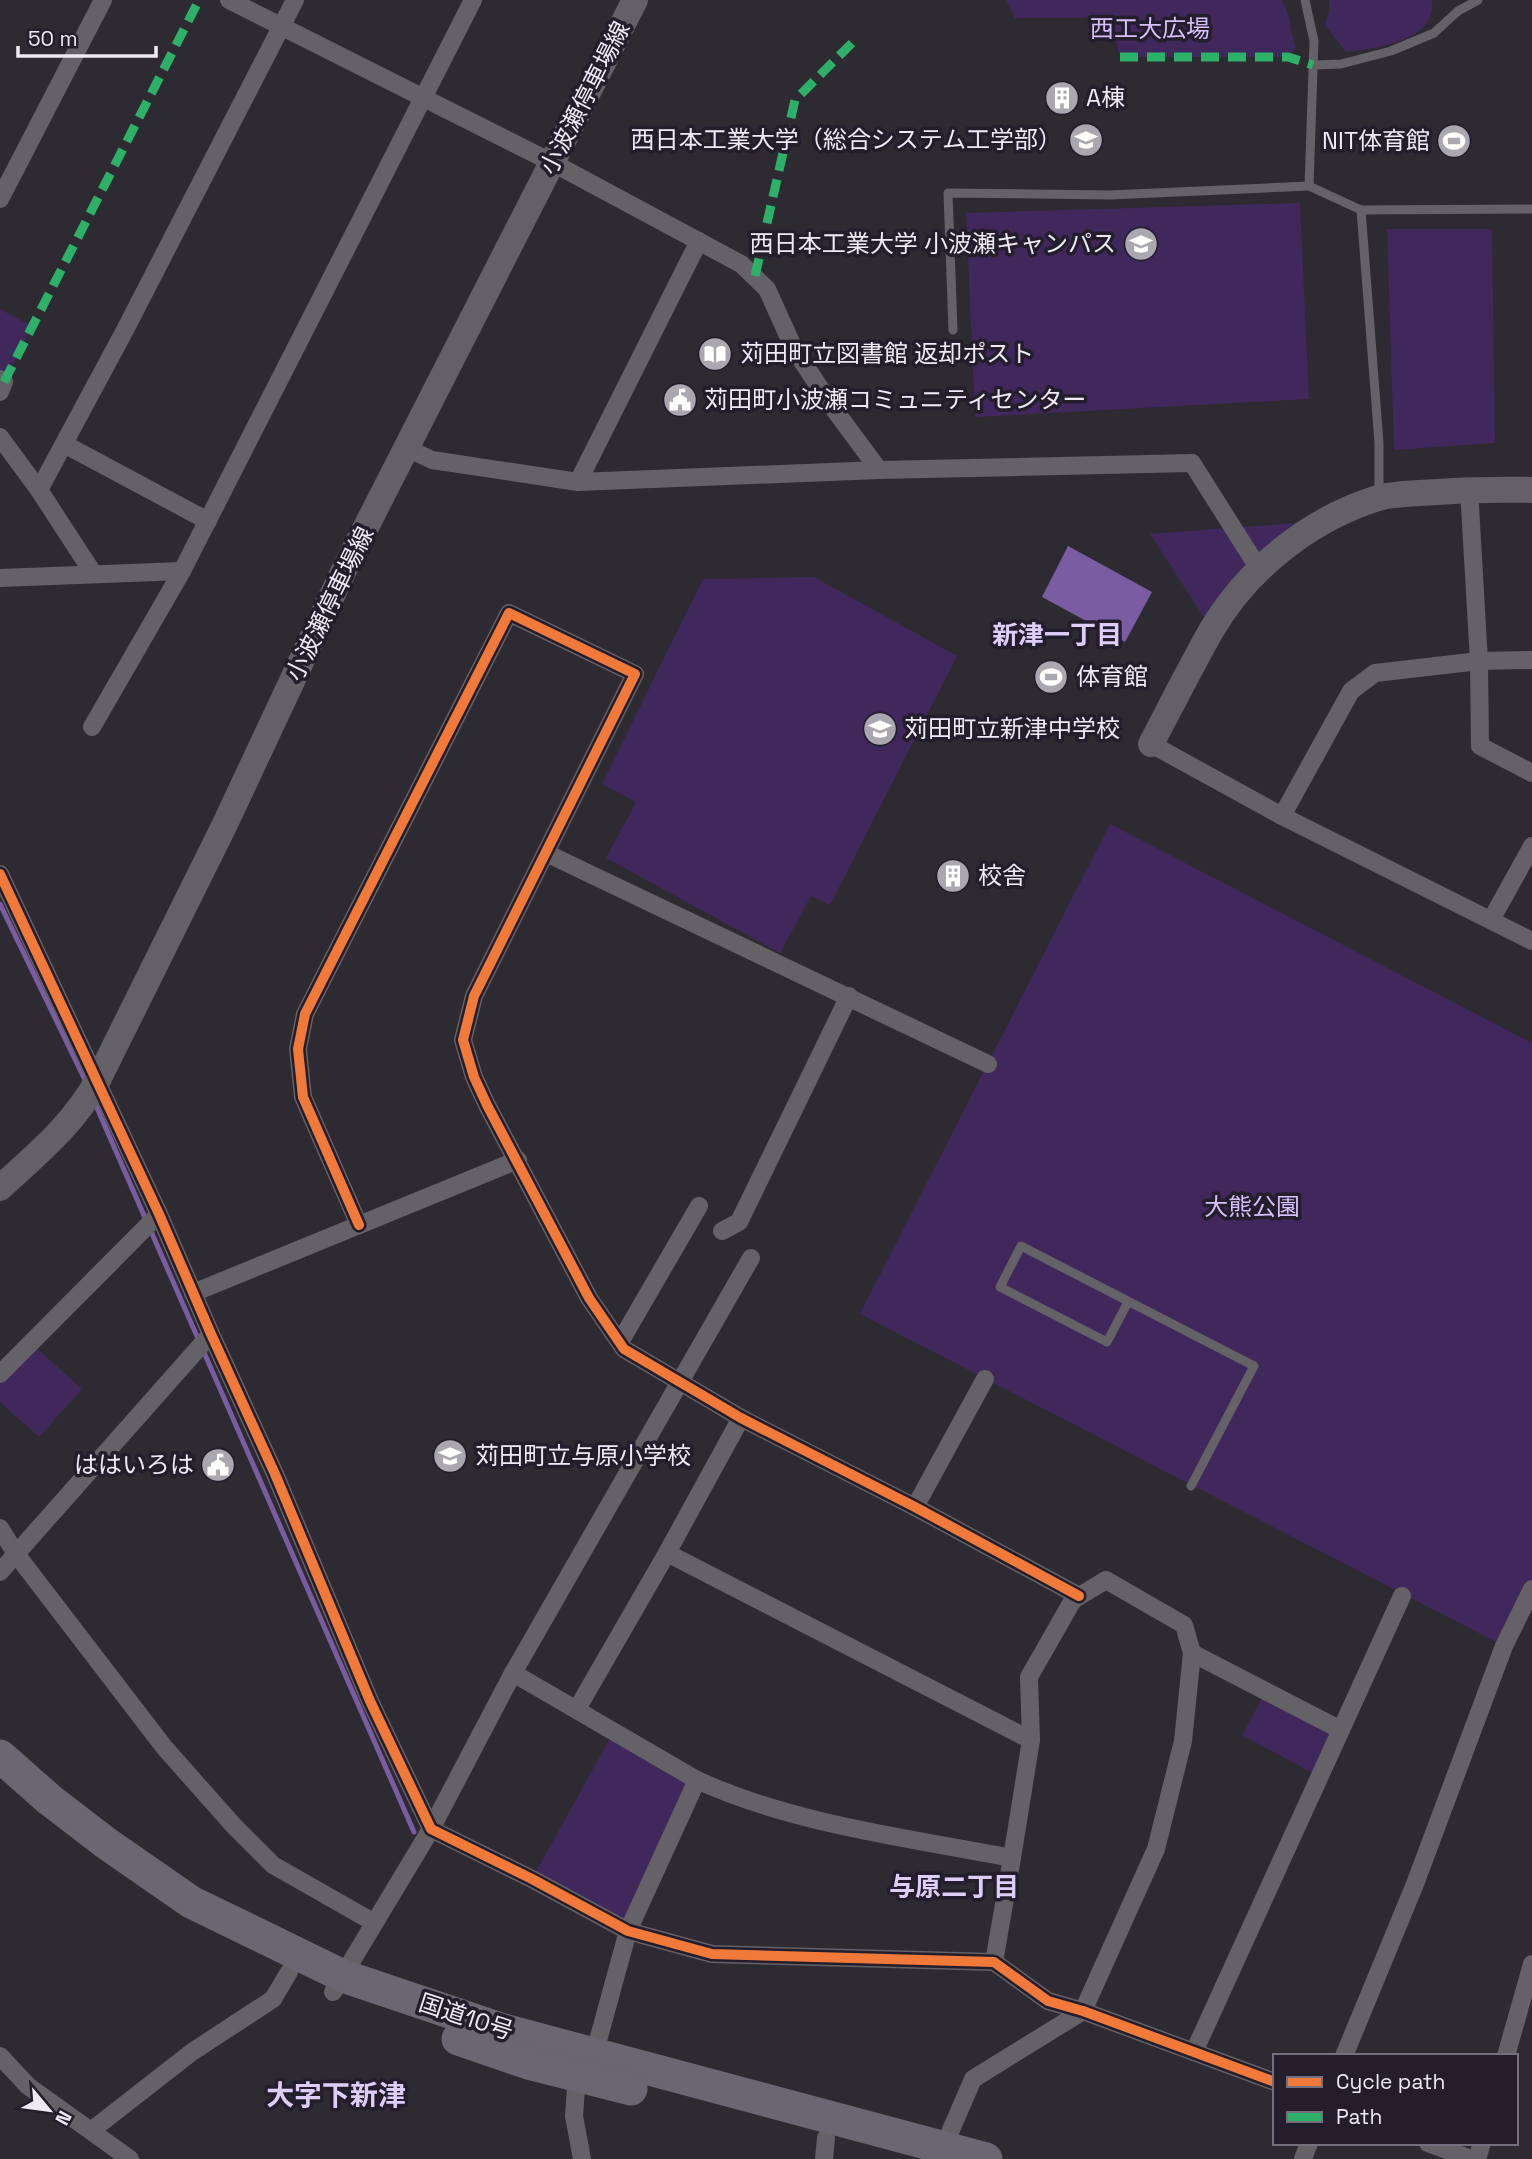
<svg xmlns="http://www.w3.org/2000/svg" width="1532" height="2159" font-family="'Space Grotesk','Noto Sans JP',sans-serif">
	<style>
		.green { fill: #40285c }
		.water { fill: #7a5ca2 }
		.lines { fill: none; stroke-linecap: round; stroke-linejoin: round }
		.stream { stroke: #7a5ca2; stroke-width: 5 }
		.lane { stroke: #646167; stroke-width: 9 }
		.street { stroke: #646167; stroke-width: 18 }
		.secondary { stroke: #646068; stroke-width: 26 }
		.highway { stroke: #6a6672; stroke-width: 33 }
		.quiet { stroke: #2db169; stroke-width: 9; stroke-dasharray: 18 9; stroke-linecap: butt }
		.cycleway-casing { stroke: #231d2c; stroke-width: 15 }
		.cycleway { stroke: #f17a3a; stroke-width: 10 }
		.labels { text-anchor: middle; stroke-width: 7; stroke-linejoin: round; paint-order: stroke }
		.park-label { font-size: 24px; fill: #d7bffd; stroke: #231d2c }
		.street-label { font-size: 24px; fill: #eeeaf4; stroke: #231d2c }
		.poi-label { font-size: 24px; fill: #eeeaf4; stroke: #231d2c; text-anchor: start }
		.neighbourhood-label { font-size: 26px; font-weight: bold; fill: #ddcdf8; stroke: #231d2c }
		.quarter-label { font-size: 28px; font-weight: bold; fill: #ddcdf8; stroke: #231d2c }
	</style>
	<rect width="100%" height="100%" fill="#2e2a32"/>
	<g class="green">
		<path d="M1006 0H1282L1289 17 1295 48 1288 57H1120L1110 18H1015Z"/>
		<path d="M1329 0H1432C1438 41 1376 48 1346 52L1325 25 1329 12Z"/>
		<path d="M1300 203 1309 399 975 417 966 213Z"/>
		<path d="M1387 229H1492L1495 443 1394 450Z"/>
		<path d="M0 309 32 326 4 382 0 379Z"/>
		<path d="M1322 521 1212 630 1150 534Z"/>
		<path d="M814 577 957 656 830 905 811 896 780 953 606 858 636 802 602 784 703 579Z"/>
		<path d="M1110 824 1532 1043V1591L1504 1646 860 1314Z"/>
		<path d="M34 1346 82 1389 39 1437 0 1402V1384Z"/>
		<path d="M1266 1691 1341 1730 1320 1777 1242 1735Z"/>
		<path d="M614 1731 697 1780 628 1931 532 1879Z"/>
	</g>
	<path class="water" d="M1068 546 1152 592 1125 642 1042 597Z"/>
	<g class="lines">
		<g class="stream">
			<path d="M0 904 86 1082"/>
			<path d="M94 1101 146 1220"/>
			<path d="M150 1229 414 1832"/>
		</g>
		<g class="lane">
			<path d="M1305 0 1314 41 1309 186 1361 210 1379 443V495"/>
			<path d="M1313 65 1341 64 1391 51 1434 33 1458 11 1478 0"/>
			<path d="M1361 210 1532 209"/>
			<path d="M953 330 948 193 1110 195 1309 186"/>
			<path d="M1128 1302 1107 1342 1000 1287 1021 1246 1254 1366 1191 1486"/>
		</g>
		<g class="street">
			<path d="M229 0 553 163 741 264 767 289 794 349 836 412 879 470"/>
			<path d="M0 199 103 0"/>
			<path d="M0 379 4 382 0 392"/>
			<path d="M0 437 39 490 93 573"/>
			<path d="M64 444 208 521"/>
			<path d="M407 448 432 460 578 482 879 470 1192 463 1259 569"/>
			<path d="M578 482 699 241"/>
			<path d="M1469 489 1479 661 1480 746 1532 773"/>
			<path d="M39 490 125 330 295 0"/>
			<path d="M0 578 182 571"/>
			<path d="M92 727 182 571 473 0"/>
			<path d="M1151 744 1282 816 1532 941"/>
			<path d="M1282 816 1351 691 1375 673 1479 661 1532 660"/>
			<path d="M546 853 988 1064"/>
			<path d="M0 874 159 1214 211 1334 275 1474 370 1701 431 1829 532 1879 628 1931 712 1954 994 1962 1048 2001 1083 2011 1275 2082"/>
			<path d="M1491 920 1532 846"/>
			<path d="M359 1225 303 1097 298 1049 305 1014 509 613 635 674 474 996 463 1040 474 1077 487 1105 589 1298 624 1349 741 1418 915 1507 1079 1596"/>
			<path d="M722 1231 739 1222 849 996"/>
			<path d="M193 1293 518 1160"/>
			<path d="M620 1342 699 1206"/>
			<path d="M0 1374 159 1214"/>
			<path d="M915 1507 985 1379"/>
			<path d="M0 1528 16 1554 164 1747 234 1826 273 1865 373 1922"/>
			<path d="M667 1553 1031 1740"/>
			<path d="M0 1572 211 1334"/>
			<path d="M513 1673 697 1780C793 1824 908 1838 1012 1858L994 1962"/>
			<path d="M577 1709 667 1553 741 1418"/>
			<path d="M1012 1858 1031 1740 1029 1677 1073 1600 1106 1580 1184 1625 1192 1653 1341 1730"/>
			<path d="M333 1992 431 1829 513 1673 751 1258"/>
			<path d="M1194 2052 1402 1596"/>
			<path d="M0 2056 28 2086 130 2159"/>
			<path d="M1344 2056 1415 1884 1504 1646 1532 1589"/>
			<path d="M1506 2056 1532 1964"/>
			<path d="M92 2130 192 2052 273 1999 289 1972"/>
			<path d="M1428 2143 1471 2159"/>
			<path d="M941 2153 973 2079 1083 2011 1156 1849 1183 1741 1192 1653"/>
			<path d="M582 2159 574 2116 577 2075 594 2055 628 1931 697 1780"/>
			<path d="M824 2159 826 2138"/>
			<path d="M1303 2159 1309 2143"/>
			<path d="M1477 2159 1482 2143"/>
		</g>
		<g class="secondary">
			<path d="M1151 744C1171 706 1190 668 1211 631 1247 569 1310 519 1378 498 1392 494 1407 494 1420 493 1458 490 1494 489 1532 490"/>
			<path d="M0 1188C38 1153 72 1126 98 1080L225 824 344 570 635 0"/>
		</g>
		<g class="highway">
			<path d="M0 1756 50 1800 106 1843 191 1902 343 1976 500 2029 986 2159"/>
			<path d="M458 2039 528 2063 631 2089"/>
		</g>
		<g class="quiet">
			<path d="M1120 57H1288L1313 65"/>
			<path d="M755 276 795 100 858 37"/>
			<path d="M4 382 199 0"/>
		</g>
		<g class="cycleway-casing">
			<g id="cycleway">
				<path d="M0 874 159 1214 211 1334 275 1474 370 1701 431 1829 532 1879 628 1931 712 1954 994 1962 1048 2001 1083 2011 1275 2082"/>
				<path d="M359 1225 303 1097 298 1049 305 1014 509 613 635 674 474 996 463 1040 474 1077 487 1105 589 1298 624 1349 741 1418 915 1507 1079 1596"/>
			</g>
		</g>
		<use href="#cycleway" class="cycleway"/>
	</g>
	<defs>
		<g id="building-disc" transform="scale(1.75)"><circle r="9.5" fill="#aba7b0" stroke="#231d2c"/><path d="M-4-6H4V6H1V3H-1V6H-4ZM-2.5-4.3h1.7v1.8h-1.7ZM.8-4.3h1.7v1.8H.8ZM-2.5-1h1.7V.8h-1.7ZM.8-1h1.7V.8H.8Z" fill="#fff"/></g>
		<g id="university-disc" transform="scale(1.75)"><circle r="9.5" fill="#aba7b0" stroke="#231d2c"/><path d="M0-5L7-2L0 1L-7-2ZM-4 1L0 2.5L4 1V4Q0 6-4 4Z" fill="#fff"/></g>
		<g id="stadium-disc" transform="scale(1.75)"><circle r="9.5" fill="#aba7b0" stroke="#231d2c"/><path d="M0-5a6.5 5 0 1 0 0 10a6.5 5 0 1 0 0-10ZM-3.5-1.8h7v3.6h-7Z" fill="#fff"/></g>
		<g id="library-disc" transform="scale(1.75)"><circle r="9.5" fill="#aba7b0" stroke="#231d2c"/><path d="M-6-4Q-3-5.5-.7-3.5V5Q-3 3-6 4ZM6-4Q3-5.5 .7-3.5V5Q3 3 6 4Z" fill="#fff"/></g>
		<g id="civic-disc" transform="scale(1.75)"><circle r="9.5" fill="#aba7b0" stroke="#231d2c"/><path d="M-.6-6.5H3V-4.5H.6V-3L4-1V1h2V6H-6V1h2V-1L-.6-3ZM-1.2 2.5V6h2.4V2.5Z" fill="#fff"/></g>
		<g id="school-disc" transform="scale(1.75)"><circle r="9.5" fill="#aba7b0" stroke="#231d2c"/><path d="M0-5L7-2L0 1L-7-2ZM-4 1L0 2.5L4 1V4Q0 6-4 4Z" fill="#fff"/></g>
	</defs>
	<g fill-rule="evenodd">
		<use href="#building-disc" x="1062" y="98"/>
		<use href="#university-disc" x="1086" y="140"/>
		<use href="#stadium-disc" x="1454" y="141"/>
		<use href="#university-disc" x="1141" y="244"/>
		<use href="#library-disc" x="715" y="354"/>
		<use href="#civic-disc" x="680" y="400"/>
		<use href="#stadium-disc" x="1051" y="677"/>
		<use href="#school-disc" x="880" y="729"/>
		<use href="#building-disc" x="953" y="876"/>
		<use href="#school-disc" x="450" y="1456"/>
		<use href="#civic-disc" x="218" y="1465"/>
	</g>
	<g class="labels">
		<g class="park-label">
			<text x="1150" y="37">西工大広場</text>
			<text x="1252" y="1215">大熊公園</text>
		</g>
		<g class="street-label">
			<text transform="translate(585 98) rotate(-63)" y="8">小波瀬停車場線</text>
			<text transform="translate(330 604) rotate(-64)" y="8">小波瀬停車場線</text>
			<text transform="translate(466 2017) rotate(18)" y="8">国道10号</text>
		</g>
		<g class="poi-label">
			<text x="1086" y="106">A棟</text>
			<text x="1062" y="148" text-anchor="end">西日本工業大学（総合システム工学部）</text>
			<text x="1430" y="149" text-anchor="end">NIT体育館</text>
			<text x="1116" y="252" text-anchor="end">西日本工業大学 小波瀬キャンパス</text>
			<text x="740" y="362">苅田町立図書館 返却ポスト</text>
			<text x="704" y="408">苅田町小波瀬コミュニティセンター</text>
			<text x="1076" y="685">体育館</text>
			<text x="904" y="737">苅田町立新津中学校</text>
			<text x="978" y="884">校舎</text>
			<text x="475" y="1464">苅田町立与原小学校</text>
			<text x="194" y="1473" text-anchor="end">ははいろは</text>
		</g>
		<g class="neighbourhood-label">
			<text x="1057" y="644">新津一丁目</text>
			<text x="954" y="1896">与原二丁目</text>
		</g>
		<g class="quarter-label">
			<text x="336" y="2105">大字下新津</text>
		</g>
	</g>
	<rect x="1273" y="2054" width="245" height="91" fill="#231d2c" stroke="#746f7c" stroke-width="2"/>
	<rect x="1287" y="2077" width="35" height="10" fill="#f17a3a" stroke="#746f7c" stroke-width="2"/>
	<text x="1336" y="2089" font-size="21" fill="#eeeaf4">Cycle path</text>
	<rect x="1287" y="2112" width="35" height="10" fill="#2db169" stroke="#746f7c" stroke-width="2"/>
	<text x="1336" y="2124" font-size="21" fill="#eeeaf4">Path</text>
	<g transform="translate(49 2110) rotate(119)" stroke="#231d2c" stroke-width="5" paint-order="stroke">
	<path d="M0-5L12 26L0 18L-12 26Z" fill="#eeeaf4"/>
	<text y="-10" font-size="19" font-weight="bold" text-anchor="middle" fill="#eeeaf4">N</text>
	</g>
	<path d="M18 46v10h138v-10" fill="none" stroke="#eeeaf4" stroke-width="3.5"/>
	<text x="28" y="46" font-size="21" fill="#eeeaf4" stroke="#231d2c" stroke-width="5" paint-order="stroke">50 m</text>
</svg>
